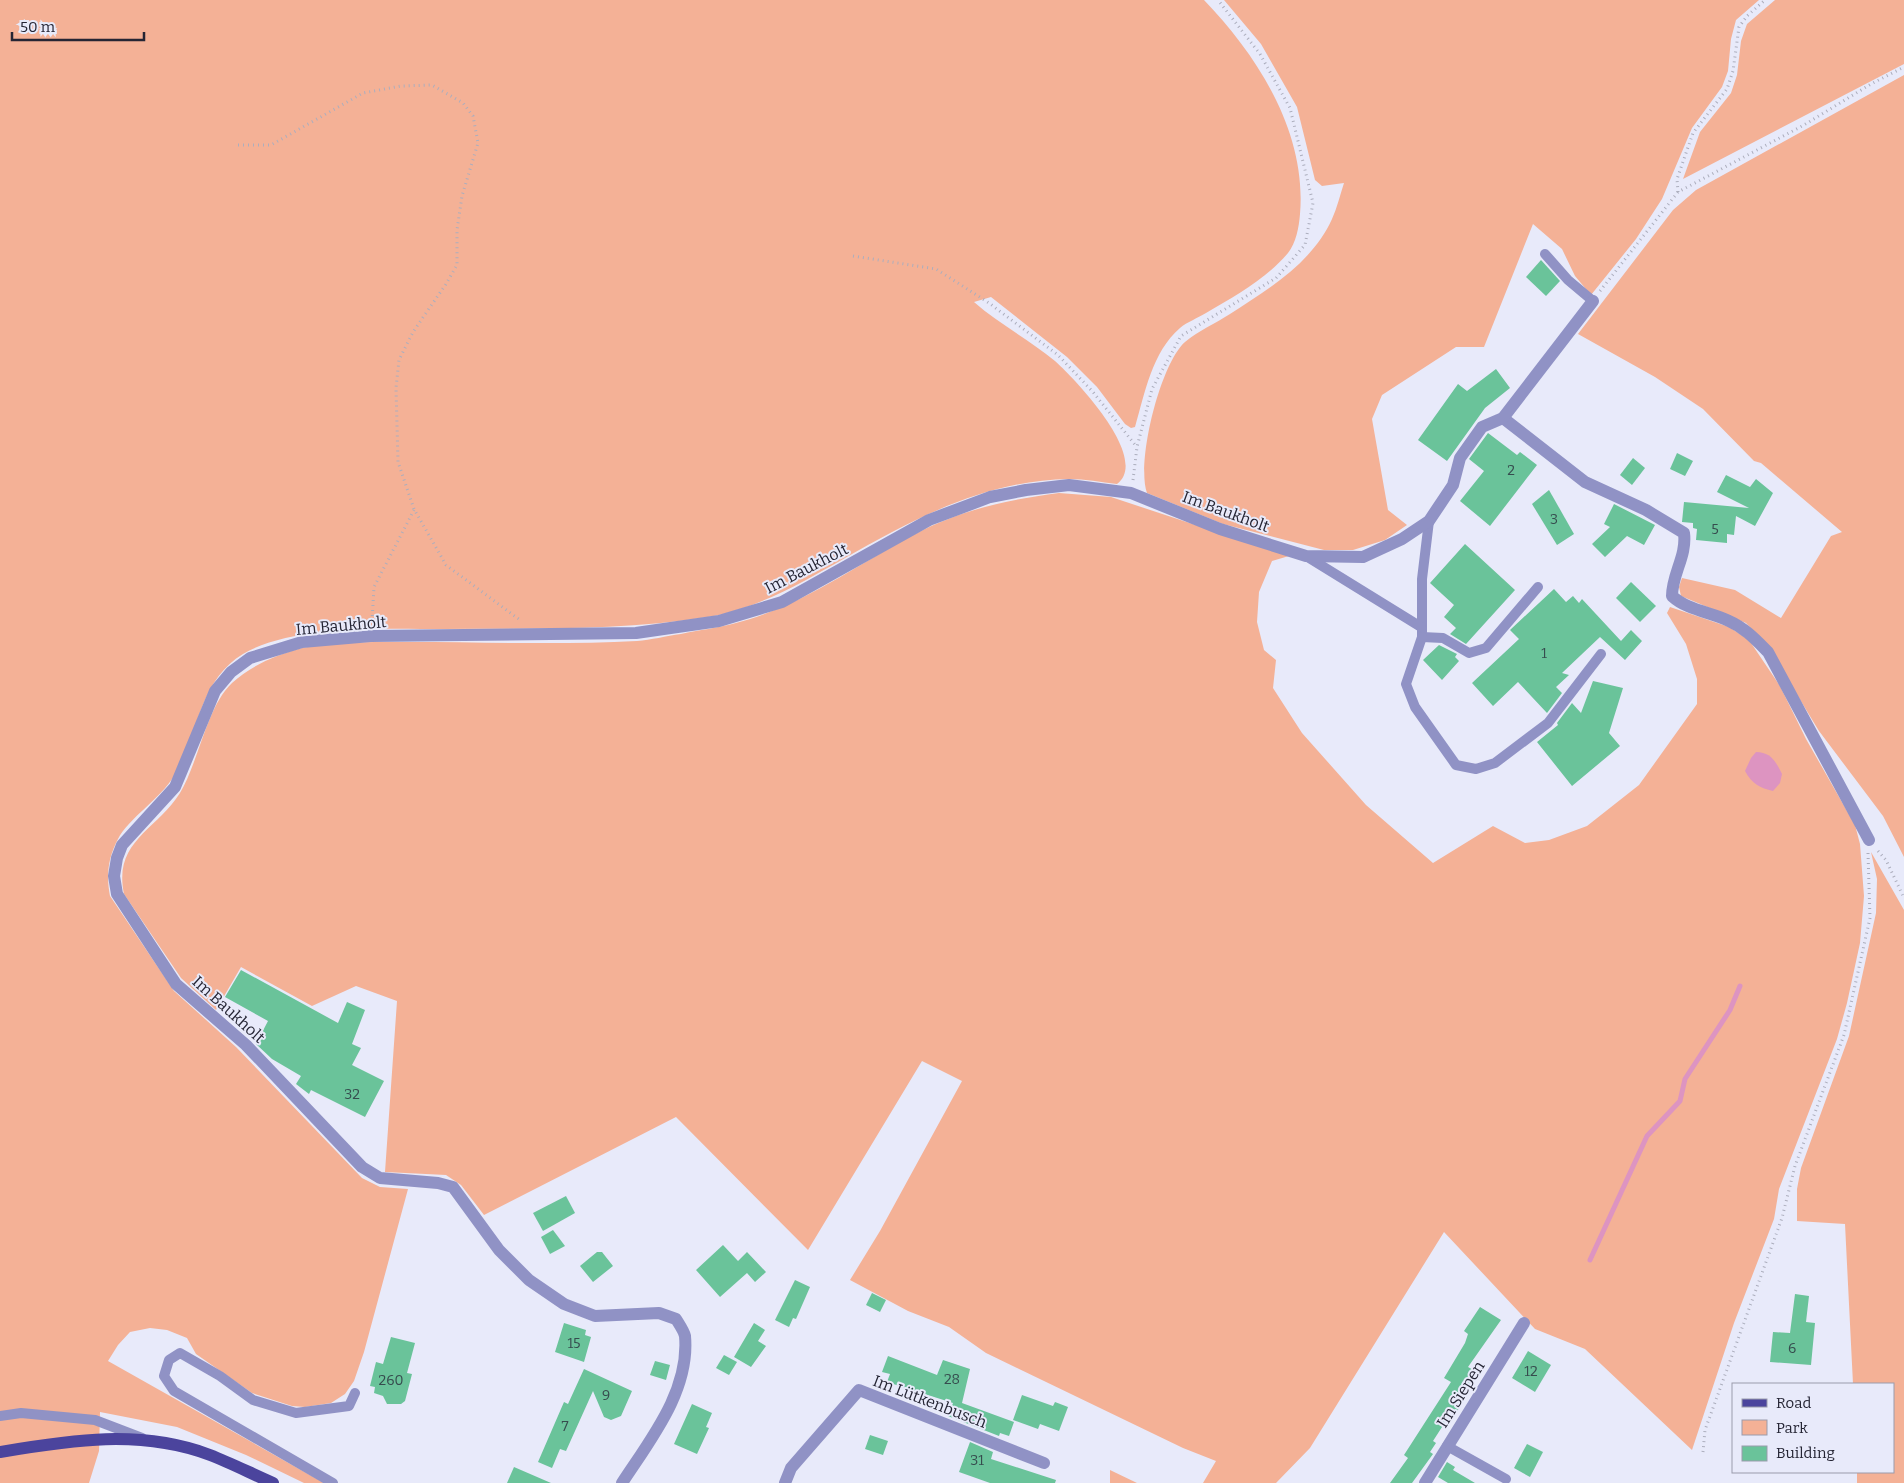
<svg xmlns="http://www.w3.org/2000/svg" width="1904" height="1483" font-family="Bitter,serif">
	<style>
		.green { fill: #f4b196 }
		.water { fill: #dd94c1 }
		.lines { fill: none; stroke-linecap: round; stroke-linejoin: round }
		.stream { stroke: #dd94c1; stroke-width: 5 }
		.building { fill: #6ac39a }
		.path { stroke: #acaebd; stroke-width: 3; stroke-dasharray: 1 4; stroke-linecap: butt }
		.lane { stroke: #9092c5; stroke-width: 10 }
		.street { stroke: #9092c5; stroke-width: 12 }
		.primary { stroke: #4b449d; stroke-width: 12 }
		.labels { text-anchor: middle; stroke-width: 4; stroke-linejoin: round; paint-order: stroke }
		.number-label { font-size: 14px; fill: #364c4e }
		.street-label { font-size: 16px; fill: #252534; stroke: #e8eafa }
	</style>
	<rect width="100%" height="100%" fill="#e8eafa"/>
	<g class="green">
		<path d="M0 0H1204C1258 56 1307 133 1300 214 1299 227 1296 243 1288 253 1266 279 1235 296 1206 313 1198 318 1187 322 1180 328 1152 352 1145 393 1135 427L1131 428 1125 424 1097 387 1067 357 991 297 974 302C999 324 1030 340 1055 361 1075 379 1151 458 1117 484 1101 482 1085 479 1069 479 987 480 915 518 845 558 803 582 757 609 708 617 621 631 532 628 444 629 386 629 294 624 243 654 198 681 199 735 174 776 160 799 128 819 118 839 108 858 106 875 110 896L174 991 236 1047 362 1178 380 1187 408 1189 364 1352 354 1381 345 1394 331 1403 305 1407 292 1406 252 1393 196 1354 187 1338 167 1330 150 1328 130 1332 118 1345 108 1361 324 1483H304L246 1455 177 1427 100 1412 99 1451 89 1483H0Z"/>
		<path d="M1224 0H1759L1736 20 1731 39 1728 71 1722 87 1692 128 1662 199 1636 239 1591 295 1575 276 1562 249 1533 224 1484 347H1456L1382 395 1372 419 1388 510 1407 525 1385 540 1353 550H1324L1223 524 1147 493C1136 463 1160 364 1185 342 1198 331 1216 323 1230 314 1269 289 1312 263 1332 219 1337 208 1340 195 1344 183L1322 186 1315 180 1297 107 1261 44Z"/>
		<path d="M1775 0H1904V64L1683 179 1700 132 1731 93 1737 75 1741 41 1747 24Z"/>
		<path d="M1904 75V857L1883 816 1819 731 1767 645 1746 623 1681 596 1679 587 1682 578 1735 590 1781 618 1831 536 1842 532 1761 463 1754 461 1703 409 1655 377 1578 334 1673 210 1696 190Z"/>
		<path d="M1059 493 1111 497 1289 556 1272 561 1259 592 1257 622 1264 650 1276 660 1273 688 1302 733 1366 805 1433 863 1493 826 1525 843 1549 840 1587 826 1639 785 1697 704V679L1686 644 1667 613 1670 607 1729 627 1749 640 1780 686 1806 739 1855 825 1860 844 1864 896 1860 943 1847 1003 1837 1039 1779 1189 1774 1219 1734 1323 1692 1450 1585 1349 1535 1329 1444 1232 1310 1448 1276 1483H1203L1216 1461 1183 1448 986 1353 949 1327 908 1311 850 1280 880 1231 962 1081 922 1061 808 1250 676 1117 484 1215 461 1185 446 1175 385 1172 397 1001 356 986 312 1006 241 967 216 1010 181 978 124 894C113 841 156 831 180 793 199 761 207 706 232 683 252 665 276 655 302 648 332 641 376 642 408 642 484 642 561 645 637 641 651 640 666 636 681 634 699 630 718 628 736 623 802 606 855 566 915 534 964 509 1006 500 1059 493Z"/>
		<path d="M1871 852 1904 910V1483H1857V1472H1893V1384H1853L1845 1224 1797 1221V1189L1801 1168 1849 1036 1876 913 1877 879Z"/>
		<path d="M1110 1470 1137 1483H1110Z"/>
	</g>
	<path class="water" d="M1756 752C1771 752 1776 762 1782 774L1780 783 1773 791C1760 788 1752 784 1745 771L1751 758Z"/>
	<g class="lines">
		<path class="stream" d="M1590 1260 1647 1136 1680 1101 1685 1079 1730 1010 1740 986"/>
	</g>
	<g class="building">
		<path d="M1541 260 1560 281 1546 296 1526 277Z"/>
		<path d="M1496 369 1510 388 1485 408 1447 461 1418 440 1458 384 1467 391Z"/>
		<path d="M1488 433 1517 455 1520 452 1537 465 1490 526 1460 501 1484 471 1469 459Z"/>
		<path d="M1677 453 1693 461 1685 476 1670 469Z"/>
		<path d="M1633 458 1645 468 1632 485 1620 475Z"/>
		<path d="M1726 475 1750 487 1756 479 1773 493 1755 526 1736 516 1734 535 1727 534V543L1696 540 1697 529 1693 528V523L1682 522 1684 502 1749 508 1717 492Z"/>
		<path d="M1549 490 1574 534 1557 545 1532 504Z"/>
		<path d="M1614 504 1655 525 1644 545 1627 536 1605 557 1592 544 1610 527 1604 524Z"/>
		<path d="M1465 544 1515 590 1466 644 1450 634 1456 628 1444 617 1454 605 1430 583Z"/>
		<path d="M1631 582 1656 606 1640 622 1616 598Z"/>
		<path d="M1554 589 1566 602 1573 596 1579 603 1582 599 1621 641 1631 630 1642 641 1625 660 1600 637 1562 673 1569 675 1556 687 1562 693 1547 713 1518 682 1493 706 1472 683 1519 639 1510 630Z"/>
		<path d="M1439 645 1457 654 1455 657 1459 661 1442 680 1423 660Z"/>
		<path d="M1593 681 1623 688 1609 733 1620 746 1572 786 1537 742 1558 725 1557 723 1572 703 1581 713Z"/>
		<path d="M241 970 338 1023 347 1002 365 1010 352 1044 361 1048 352 1065 384 1081 365 1117 311 1090 309 1094 296 1084 301 1076 272 1059 256 1044 268 1021 225 997Z"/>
		<path d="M566 1196 575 1213 543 1231 533 1213Z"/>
		<path d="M553 1230 565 1246 550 1254 541 1237Z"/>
		<path d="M723 1245 738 1261 747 1252 766 1272 755 1282 747 1273 720 1297 696 1270Z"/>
		<path d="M597 1252H602L613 1266 593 1282 580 1266Z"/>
		<path d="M795 1280 810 1287 796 1319 793 1318 789 1327 775 1320Z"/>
		<path d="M872 1293 886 1300 880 1312 866 1305Z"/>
		<path d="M1795 1294 1809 1296 1806 1322 1815 1323 1811 1365 1770 1362 1773 1332 1790 1333Z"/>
		<path d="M1480 1307 1501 1320 1468 1367 1477 1372 1466 1389 1469 1391 1455 1415 1451 1413 1433 1441 1436 1443 1430 1452 1433 1454 1412 1483H1390L1408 1458 1404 1455 1451 1382 1444 1378 1465 1343 1468 1334 1464 1331Z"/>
		<path d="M564 1323 586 1330 585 1335 591 1337 584 1362 555 1352Z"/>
		<path d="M754 1323 765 1330 758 1341 766 1346 751 1367 734 1357Z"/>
		<path d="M391 1337 415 1343 407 1373 412 1374 405 1401 401 1404H387L383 1396 374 1393 375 1387 370 1386 376 1362 383 1364Z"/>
		<path d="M1528 1351 1551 1365 1535 1392 1512 1378Z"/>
		<path d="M724 1355 737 1362 729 1375 716 1368Z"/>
		<path d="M888 1356 937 1375 943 1360 970 1369 962 1403 1014 1422 1009 1436 1000 1433 999 1436 948 1416 953 1403 887 1382 890 1374 882 1372Z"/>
		<path d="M655 1361 670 1365 666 1380 650 1375Z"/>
		<path d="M584 1369 632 1391 621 1416 611 1420 604 1417 593 1391 566 1451 560 1449 552 1468 538 1462 564 1402 568 1404Z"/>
		<path d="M1022 1395 1053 1406 1055 1402 1068 1407 1059 1431 1040 1424 1038 1429 1013 1420Z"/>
		<path d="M692 1404 712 1413 706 1427 709 1428 697 1454 674 1444Z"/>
		<path d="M870 1435 888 1441 883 1455 865 1449Z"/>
		<path d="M970 1442 993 1452 991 1459 1056 1480 1055 1483H990L959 1472Z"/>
		<path d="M1527 1444 1543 1452 1530 1477 1514 1468Z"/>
		<path d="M1447 1462 1455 1467 1453 1470 1475 1483H1448L1438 1477Z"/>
		<path d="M514 1467 551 1483H507Z"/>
	</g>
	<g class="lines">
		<g class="path">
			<path d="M238 145H271L363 93 401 86 432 85 463 103 473 116 478 143 462 196 457 230V265L446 284 413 332 399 360 396 388 398 462 414 509 446 565 520 620"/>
			<path d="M1678 192 1677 179 1693 133 1727 89 1733 71 1739 27 1747 16 1765 0"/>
			<path d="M853 256 936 269 989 303 1058 355 1093 392 1136 446"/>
			<path d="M1600 291 1678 192 1804 125 1871 84 1904 67"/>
			<path d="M1133 480 1137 447 1152 389 1181 336 1276 278 1305 245 1313 203 1290 108 1260 54 1218 0"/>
			<path d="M372 621 374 587 414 510"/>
			<path d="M1878 851 1886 860 1904 898"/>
			<path d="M1703 1452 1705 1430 1782 1218 1795 1166 1844 1035 1870 918 1868 853"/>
		</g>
		<g class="lane">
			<path d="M1545 254 1568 280 1593 301"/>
			<path d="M1429 521 1422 579V637L1443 638 1469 653 1486 648 1538 587"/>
			<path d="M1306 556 1421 627"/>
			<path d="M1422 637 1406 684 1415 707 1456 765 1476 769 1495 763 1548 723 1601 654"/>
			<path d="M0 1416 21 1413 95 1420 142 1438"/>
			<path d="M1447 1446 1506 1479"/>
			<path d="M333 1483 174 1391 164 1376 169 1360 180 1353 220 1376 253 1400 296 1413 349 1406 355 1393"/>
		</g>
		<g class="street">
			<path d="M1503 418 1585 482 1646 510 1684 533C1687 556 1672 574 1672 596 1687 610 1710 612 1729 621 1745 628 1756 640 1768 652L1869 840"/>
			<path d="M622 1483C650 1440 690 1391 685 1336 684 1331 679 1324 676 1319L659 1313 595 1316 564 1304 529 1280 499 1250 453 1187 438 1183 380 1178 362 1167 246 1045 176 984 117 894 114 876 117 858 122 845 175 787 215 691 231 672 250 658 302 642 371 636 636 633 719 621 782 602 929 520 990 497 1026 490 1069 485 1131 493 1220 529 1306 556 1363 557 1402 539 1429 521 1453 485 1460 458 1482 427 1503 418 1593 301"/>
			<path d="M785 1483 791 1468 859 1390 1044 1463"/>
			<path d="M1425 1483 1524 1323"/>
		</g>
		<path class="primary" d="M0 1452C71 1440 141 1429 210 1455 231 1463 252 1474 273 1483"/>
	</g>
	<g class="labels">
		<g class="number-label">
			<text x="1511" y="475">2</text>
			<text x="1554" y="524">3</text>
			<text x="1715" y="534">5</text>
			<text x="1544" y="658">1</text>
			<text x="352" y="1099">32</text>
			<text x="574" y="1348">15</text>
			<text x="1792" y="1353">6</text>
			<text x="1531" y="1376">12</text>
			<text x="952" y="1384">28</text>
			<text x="391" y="1385">260</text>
			<text x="606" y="1400">9</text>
			<text x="565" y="1431">7</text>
			<text x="977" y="1465">31</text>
		</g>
		<g class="street-label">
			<text transform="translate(1226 511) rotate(20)" y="6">Im Baukholt</text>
			<text transform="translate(806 568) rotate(-27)" y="6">Im Baukholt</text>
			<text transform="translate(341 625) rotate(-5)" y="6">Im Baukholt</text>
			<text transform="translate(229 1009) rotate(42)" y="6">Im Baukholt</text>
			<text transform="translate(1460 1394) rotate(-58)" y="6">Im Siepen</text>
			<text transform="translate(930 1401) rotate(21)" y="6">Im Lütkenbusch</text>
		</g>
	</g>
	<rect x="1732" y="1383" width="162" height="90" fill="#e8eafa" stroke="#9a9bab"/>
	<rect x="1742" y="1399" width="25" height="8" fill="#4b449d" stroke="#9a9bab"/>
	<text x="1776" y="1408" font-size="15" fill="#252534">Road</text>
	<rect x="1742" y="1420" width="25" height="15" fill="#f4b196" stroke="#9a9bab"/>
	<text x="1776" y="1433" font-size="15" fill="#252534">Park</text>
	<rect x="1742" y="1446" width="25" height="15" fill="#6ac39a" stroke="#9a9bab"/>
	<text x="1776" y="1458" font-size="15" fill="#252534">Building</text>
	<path d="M12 32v8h132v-8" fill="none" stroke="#252534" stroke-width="2.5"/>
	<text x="20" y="32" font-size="15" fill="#252534" stroke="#e8eafa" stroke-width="4" paint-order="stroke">50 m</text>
</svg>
